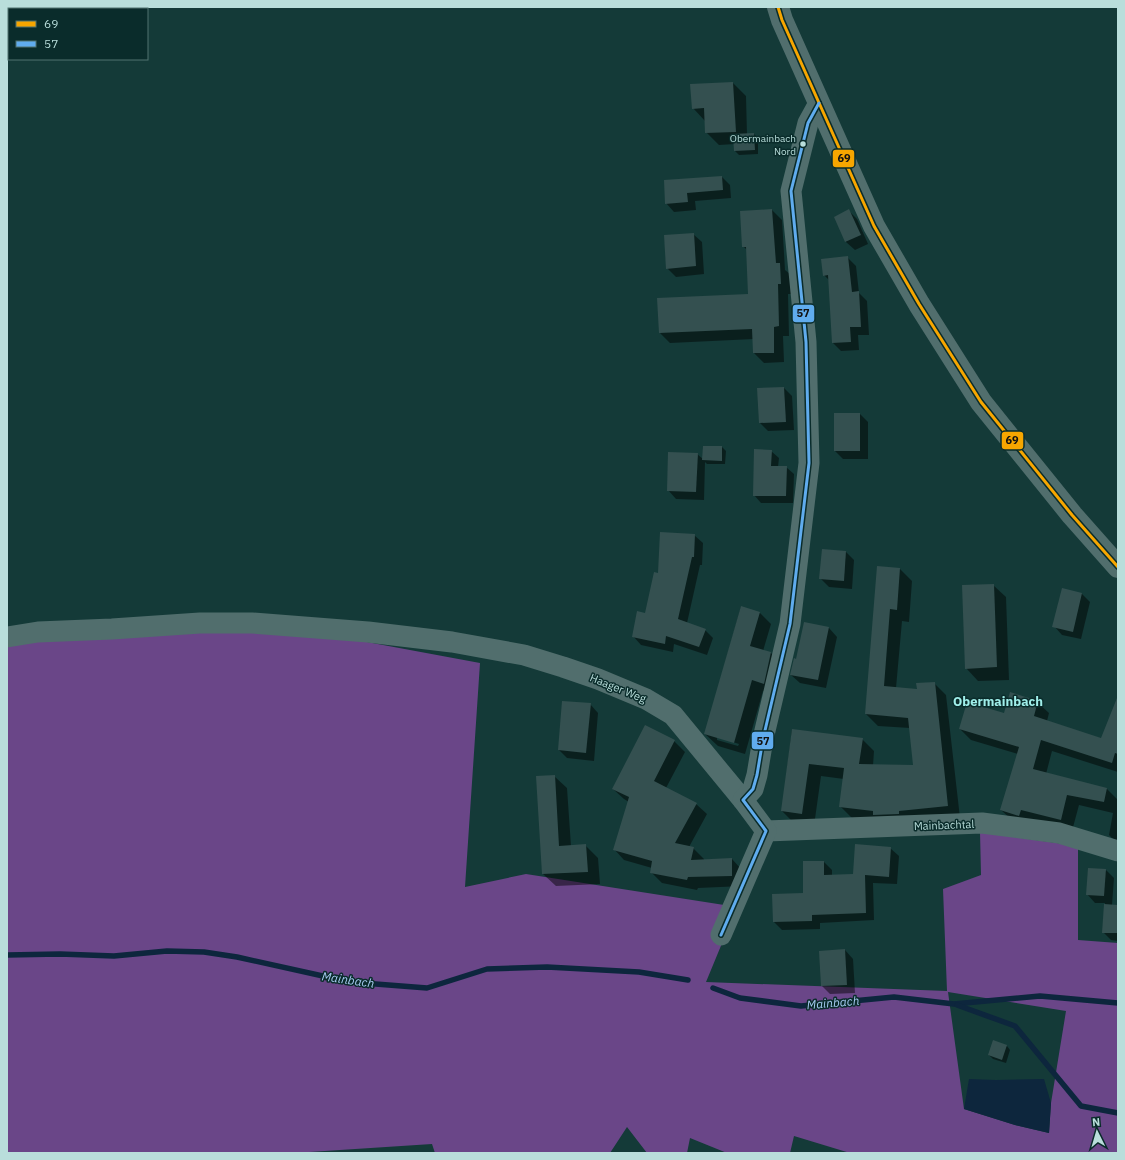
<svg xmlns="http://www.w3.org/2000/svg" width="1125" height="1160" font-family="'IBM Plex Sans',sans-serif">
	<style>
		.green { fill: #6a4688; fill-rule: evenodd }
		.water { fill: #0d263d }
		.shadow { fill: #0007; fill-rule: evenodd }
		.lines { fill: none; stroke-linecap: round; stroke-linejoin: round }
		.stream { stroke: #0d263d; stroke-width: 5.5 }
		.building { fill: #345050 }
		.street { stroke: #516e6d; stroke-width: 21 }
		.secondary { stroke: #516e6d; stroke-width: 22 }
		.bus-1-casing { stroke: #0a2c2b; stroke-width: 6 }
		.bus-2-casing { stroke: #0a2c2b; stroke-width: 6 }
		.bus-1 { stroke: #f7a600; stroke-width: 3 }
		.bus-2 { stroke: #60acee; stroke-width: 3 }
		.bus-dot { fill: #b9dedb; stroke: #0a2c2b; stroke-width: 1.5 }
		.labels { text-anchor: middle; stroke-width: 3; stroke-linejoin: round; paint-order: stroke }
		.bus-label { font-size: 10px; fill: #b9dedb; stroke: #0a2c2b; text-anchor: end }
		.street-label { font-size: 11px; fill: #b9dedb; stroke: #0a2c2b }
		.water-label { font-size: 12px; font-style: italic; fill: #a7cbf2; stroke: #0a2c2b }
		.quarter-label { font-size: 13px; font-weight: bold; fill: #a0efea; stroke: #0a2c2b }
		.line-badge { stroke: #0a2c2b; stroke-width: 1.5 }
		.pale-badge-label { font-size: 11px; text-anchor: middle; font-weight: bold; fill: #111 }
	</style>
	<rect width="100%" height="100%" fill="#143a38"/>
	<path class="green" d="M270 624 480 663 465 887 526 874 737 907 706 982 947 991 943 889 981 875 980 832 1078 846V940L1118 943V1153H850L794 1136 790 1153H727L690 1138 687 1153H647L627 1127 610 1153H435L432 1144 294 1153H7V636ZM948 992 1066 1011 1051 1103 1049 1133 1015 1125 964 1109Z"/>
	<path class="water" d="M969 1079 996 1080 1044 1079 1051 1103 1049 1133 1015 1125 964 1109Z"/>
	<g class="shadow">
		<path d="M733 83 746 96 747 135 754 134 758 138V154L739 155 735 151V144L719 145 706 132 705 121 693 108Z"/>
		<path d="M722 177 730 185 731 198 695 201 696 210 674 212 666 203 665 181Z"/>
		<path d="M772 210 782 220 785 270 790 274 791 294H788L789 336H783L784 362 764 363 754 353V339L670 343 660 333 749 295 747 250 743 246Z"/>
		<path d="M849 211 857 219 868 244 855 250 846 242 835 217Z"/>
		<path d="M693 234 702 242 704 274 676 277 667 268Z"/>
		<path d="M847 257 856 266 859 293 867 301 869 335H858L859 350 841 351 833 343 830 281 824 275Z"/>
		<path d="M784 388 792 396 794 430 768 431 760 423 759 389Z"/>
		<path d="M835 414H860L868 422V459H843L835 451Z"/>
		<path d="M722 447 726 451 725 464H707L705 462 704 500 676 499 668 490 697 454 703 459Z"/>
		<path d="M771 451 779 458 778 467H786L794 474 793 503H761L754 495Z"/>
		<path d="M694 535 703 543 702 565H700L687 623 705 630 713 638 707 655 674 644 673 652 641 645 633 636 646 614 659 574Z"/>
		<path d="M823 550 846 552 854 560 852 589 829 587 820 578Z"/>
		<path d="M878 567 900 569 912 581 909 622 902 621 896 688 918 691 934 683 946 695 960 818H852L840 806 844 779 821 776 814 826 794 823 782 811 792 730 862 739 874 751 873 766H914L910 728 878 726 866 714Z"/>
		<path d="M993 585 1006 597 1009 680 978 681 966 668Z"/>
		<path d="M1063 590 1082 594 1090 602 1081 639 1062 635 1054 626Z"/>
		<path d="M741 607 760 613 771 624 763 651 771 653 782 664 775 694 763 691 745 754 718 746 705 734ZM717 737 739 744 738 746 717 740Z"/>
		<path d="M805 624 829 628 837 637 826 688 800 683 791 675 797 660Z"/>
		<path d="M1037 702 1049 713 1047 721 1102 739 1118 713V772L1052 751 1046 774 1107 789 1118 800V844L1109 835 1113 813 1079 805 1072 831 1013 821 1001 810 1018 754 971 740 960 729 1005 714Z"/>
		<path d="M590 704 598 713 594 761 567 758 559 750Z"/>
		<path d="M674 741 685 752 666 788 696 804 707 814 689 847 693 848 704 859V860L732 859 742 870 743 886 698 888 697 890 662 883 651 872 652 868 624 860 614 849 629 802 624 799 613 789Z"/>
		<path d="M554 776 567 788 571 846 585 845 598 858 600 884 556 886 543 874Z"/>
		<path d="M890 848 899 856 897 884 873 883 874 920 820 923V929L782 930 774 922 804 894 824 862 832 870V876L854 875Z"/>
		<path d="M1106 870 1114 878 1112 905 1118 906V941L1111 940 1103 932 1105 903H1095L1087 894Z"/>
		<path d="M845 950 853 959 855 993 830 994 822 986Z"/>
		<path d="M1007 1046 1010 1050 1006 1063 993 1059 989 1055Z"/>
	</g>
	<g class="lines">
		<g class="stream">
			<path d="M7 955 60 954 114 956 167 951 204 952 237 957 350 982 427 988 487 969 547 967 639 972 688 980"/>
			<path d="M713 988 740 998 801 1006 894 997 954 1004 1040 996 1118 1003"/>
			<path d="M957 1005 1015 1026 1081 1106 1118 1113"/>
		</g>
	</g>
	<g class="building">
		<path d="M733 82 736 132 705 133 704 108 692 109 690 84Z"/>
		<path d="M754 133 755 150 734 151 733 134Z"/>
		<path d="M722 176 723 190 687 193 688 202 665 204 664 180Z"/>
		<path d="M772 209 776 263H780L781 284H778L779 326 774 327V353H753L752 329 659 333 657 298 748 294 746 247H742L740 211Z"/>
		<path d="M849 209 861 235 845 242 834 217Z"/>
		<path d="M694 233 696 266 666 269 664 235Z"/>
		<path d="M848 256 852 292 859 291 861 327H850L851 342 832 343 828 275 823 276 821 259Z"/>
		<path d="M784 387 786 422 759 423 757 388Z"/>
		<rect x="834" y="413" width="26" height="38"/>
		<path d="M703 446H722V461L702 460Z"/>
		<path d="M754 449 772 450 771 466H787L786 496H753Z"/>
		<path d="M668 452 698 453 696 492 667 491Z"/>
		<path d="M660 532 695 534 694 557H692L678 619 706 629 699 647 666 636 665 644 632 637 637 611 645 613 654 572 658 573Z"/>
		<path d="M822 549 846 551 844 581 819 579Z"/>
		<path d="M877 566 900 568 897 610 890 609 884 686 917 689 916 683 935 682 948 806 899 811V814L873 815V811L839 807 844 768 809 764 802 814 781 811 792 729 863 738 859 764 913 765 908 718 865 714Z"/>
		<path d="M994 584 997 667 965 669 962 585Z"/>
		<path d="M1062 588 1082 593 1073 632 1052 627Z"/>
		<path d="M741 606 760 612 750 646 771 652 764 684 752 680 734 743 704 734Z"/>
		<path d="M804 622 829 627 818 680 790 675 794 658 796 659Z"/>
		<path d="M1010 692 1038 701 1034 716 1101 738 1117 698H1118V754L1115 753 1112 763 1041 740 1033 769 1107 788 1104 802 1067 795 1061 820 1021 810 1019 816 1000 810 1019 747 959 729 967 702 1004 713Z"/>
		<path d="M562 701 591 703 586 753 558 750Z"/>
		<path d="M645 725 675 740 654 781 697 803 675 843 694 847 691 860 732 858V876L688 877 687 880 650 873 652 861 613 850 629 797 612 789Z"/>
		<path d="M555 775 559 846 586 844 588 872 542 874 536 776Z"/>
		<path d="M855 844 891 847 889 877 865 875 866 913 812 915V921L773 922 772 894 803 893V861H824V875L853 874Z"/>
		<path d="M1088 868 1106 869 1104 896 1086 895Z"/>
		<path d="M1104 904 1118 905V933H1102Z"/>
		<path d="M845 949 847 985 821 986 819 951Z"/>
		<path d="M993 1040 1007 1045 1002 1060 988 1055Z"/>
	</g>
	<g class="lines">
		<g class="street">
			<path d="M7 637 38 632 112 629 200 623H252L368 632 452 642 524 655 563 667 598 679 646 699 673 715 743 800"/>
			<path d="M766 831 982 823 1059 833 1118 851"/>
			<path d="M721 935 766 831 743 800 753 789 757 775 763 739 790 624 809 463 806 342 791 191 808 123 819 103"/>
		</g>
		<path class="secondary" d="M778 7 782 20 874 226 919 304 981 402 1072 515 1118 567"/>
		<g class="bus-1-casing">
			<path id="bus-1" d="M778 7 782 20 874 226 919 304 981 402 1072 515 1118 567"/>
		</g>
		<g class="bus-2-casing">
			<path id="bus-2" d="M721 935 766 831 743 800 753 789 757 775 763 739 790 624 809 463 806 342 791 191 808 123 819 103"/>
		</g>
		<use href="#bus-1" class="bus-1"/>
		<use href="#bus-2" class="bus-2"/>
	</g>
	<circle class="bus-dot" cx="803" cy="144" r="3.5"/>
	<g class="labels">
		<g class="bus-label">
			<text x="796" y="142">Obermainbach<tspan x="796" dy="13">Nord</tspan></text>
		</g>
		<g class="street-label">
			<text transform="translate(618 688) rotate(22)" y="4">Haager Weg</text>
			<text transform="translate(944 825) rotate(-2)" y="4">Mainbachtal</text>
		</g>
		<g class="water-label">
			<text transform="translate(348 980) rotate(8)" y="4">Mainbach</text>
			<text transform="translate(833 1003) rotate(-5)" y="4">Mainbach</text>
		</g>
		<g class="quarter-label">
			<text x="998" y="706">Obermainbach</text>
		</g>
	</g>
	<g class="line-badge">
		<rect x="832" y="149" width="23" height="19" rx="4" fill="#f7a600"/>
		<rect x="792" y="304" width="23" height="19" rx="4" fill="#60acee"/>
		<rect x="1001" y="431" width="23" height="19" rx="4" fill="#f7a600"/>
		<rect x="751" y="731" width="23" height="19" rx="4" fill="#60acee"/>
	</g>
	<g class="pale-badge-label">
		<text x="844" y="162">69</text>
		<text x="803" y="317">57</text>
		<text x="1012" y="444">69</text>
		<text x="763" y="745">57</text>
	</g>
	<rect width="1125" height="1160" fill="none" stroke="#b9dedb" stroke-width="16"/>
	<rect x="8" y="8" width="140" height="52" fill="#0a2c2b" stroke="#507371"/>
	<rect x="16" y="21" width="20" height="6" fill="#f7a600" stroke="#507371"/>
	<text x="44" y="28" font-size="12" fill="#b9dedb">69</text>
	<rect x="16" y="41" width="20" height="6" fill="#60acee" stroke="#507371"/>
	<text x="44" y="48" font-size="12" fill="#b9dedb">57</text>
	<g transform="translate(1097 1132) rotate(355)" stroke="#0a2c2b" stroke-width="3" paint-order="stroke">
	<path d="M0-3L7 15L0 10L-7 15Z" fill="#b9dedb"/>
	<text y="-6" font-size="11" font-weight="bold" text-anchor="middle" fill="#b9dedb">N</text>
	</g>
</svg>
